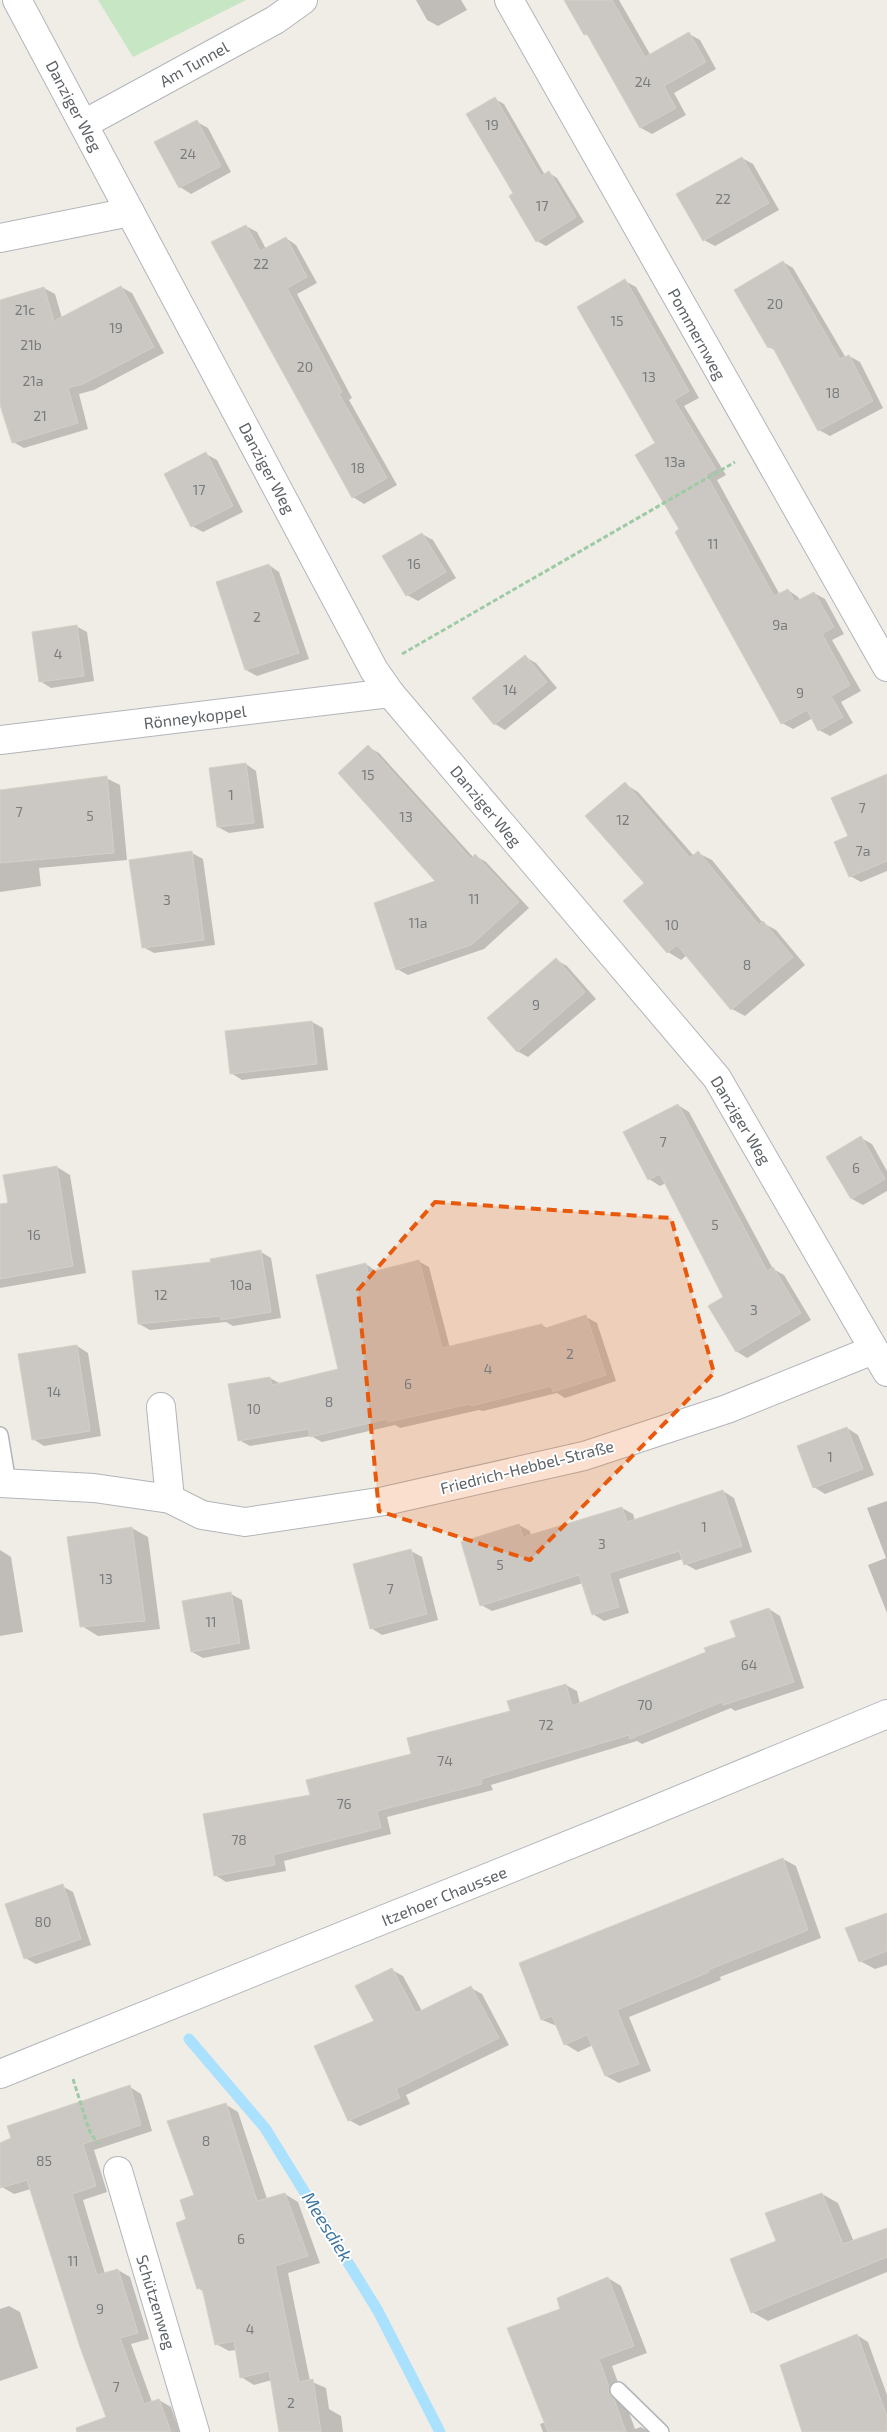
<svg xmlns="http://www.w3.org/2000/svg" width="887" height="2432" font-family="'Exo 2',sans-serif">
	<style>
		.green { fill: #c7e7c4 }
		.shadow { fill: #0003 }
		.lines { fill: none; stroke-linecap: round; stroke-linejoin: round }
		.stream { stroke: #a9e1fe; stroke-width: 11 }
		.building { fill: #cbc8c3; stroke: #d5cfc5 }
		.lane-casing { stroke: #b2b5b9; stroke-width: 18 }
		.street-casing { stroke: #b2b5b9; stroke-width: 30 }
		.secondary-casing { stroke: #b3b7bb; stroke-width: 30 }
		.path { stroke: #9ecba6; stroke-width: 3; stroke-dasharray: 5 2.5; stroke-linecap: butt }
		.lane { stroke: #fff; stroke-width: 15 }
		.street { stroke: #fff; stroke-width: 28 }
		.secondary { stroke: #fff; stroke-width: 28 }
		.marked { fill: #e8590c; fill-opacity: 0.2; stroke: #e8590c; stroke-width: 4; stroke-dasharray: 10 6; stroke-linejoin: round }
		.labels { text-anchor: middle; stroke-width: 4; stroke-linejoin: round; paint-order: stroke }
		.number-label { font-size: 14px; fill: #797c7e }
		.street-label { font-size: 16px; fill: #5e6367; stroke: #fff }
		.water-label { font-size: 18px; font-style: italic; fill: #3f77a0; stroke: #fff }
	</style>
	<rect width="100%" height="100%" fill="#f0ede7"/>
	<path class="green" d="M98 0H246L133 57Z"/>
	<g class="shadow">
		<path d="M416 0H461L467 10 438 26 427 20Z"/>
		<path d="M565 0H619L651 56 689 34 700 40 716 69 674 93 686 115 652 134 641 128 591 37 585 34Z"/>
		<path d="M495 99 504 104 545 175 549 173 557 178 584 222 546 246 537 241 515 193Z"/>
		<path d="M197 122 208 128 231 172 191 194 180 187Z"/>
		<path d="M742 158 753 164 779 210 715 246 704 240Z"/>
		<path d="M246 226 257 232 266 249 286 238 296 245 317 283 297 294 352 398 349 400 397 485 364 504 353 497Z"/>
		<path d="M783 262 793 268 846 358 849 356 860 362 883 408 830 436 819 430 776 351 769 347Z"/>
		<path d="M625 281 636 287 699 398 684 406 726 475 717 480 780 595 788 590 798 597 801 601 814 593 825 599 844 634 832 640 861 691 841 702 853 723 830 736 819 730 813 718 793 729 782 723 681 530 657 444Z"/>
		<path d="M121 287 132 293 164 353 94 390 79 394 88 429 24 448 13 442 0 399V301L44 288 55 294 62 318Z"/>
		<path d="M206 454 217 460 243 512 203 532 192 526Z"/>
		<path d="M422 534 433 540 456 578 418 601 407 595Z"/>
		<path d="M269 565 279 572 309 659 257 676 246 670Z"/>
		<path d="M76 626 87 632 94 681 51 688 40 681Z"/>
		<path d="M525 657 536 663 557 688 505 730 495 724Z"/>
		<path d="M368 747 379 753 474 858 476 856 486 862 529 908 484 949 408 975 397 969 438 882Z"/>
		<path d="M246 764 256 771 264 828 229 833 218 827Z"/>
		<path d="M887 775V871L861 882 850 876V837Z"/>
		<path d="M106 778 120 785 127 860 39 868 41 886 0 892V792Z"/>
		<path d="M625 784 638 792 694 856 698 853 712 860 763 923 776 930 805 965 745 1016 732 1009 687 955 681 960 668 952 646 883Z"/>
		<path d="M192 853 203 859 215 945 154 953 143 947Z"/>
		<path d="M556 960 567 966 596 999 528 1057 517 1051Z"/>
		<path d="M312 1022 323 1028 328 1070 242 1080 231 1073 226 1032Z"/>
		<path d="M678 1105 689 1112 773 1269 784 1275 811 1320 747 1358 736 1351 725 1298 666 1183 660 1186 649 1179Z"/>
		<path d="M861 1138 872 1144 887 1171V1191L863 1205 852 1199 828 1157Z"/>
		<path d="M57 1167 70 1175 86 1273 0 1288V1205L9 1204Z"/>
		<path d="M261 1252 271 1258 281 1318 233 1326 226 1322 150 1330 139 1324 212 1263Z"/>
		<path d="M418 1261 429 1267 450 1348 542 1325 548 1329 586 1317 597 1323 616 1381 565 1398 557 1393 483 1411 479 1410 400 1428 395 1425 322 1442 311 1436 250 1446 239 1440 270 1378 281 1384 339 1370 366 1264 377 1272Z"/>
		<path d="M77 1346 88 1353 101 1436 44 1446 33 1439Z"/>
		<path d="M847 1428 858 1435 874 1475 825 1494 814 1487Z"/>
		<path d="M723 1491 734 1498 752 1552 696 1570 685 1564 683 1559 619 1579 629 1613 604 1621 593 1614 583 1583 492 1611 481 1605 519 1525 530 1531 531 1536 622 1508 633 1514 635 1521Z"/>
		<path d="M887 1501V1613L868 1565 886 1558 867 1508Z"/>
		<path d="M132 1528 148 1537 160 1629 98 1636 82 1626Z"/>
		<path d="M0 1550 11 1557 23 1632 0 1636Z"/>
		<path d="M411 1551 422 1557 438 1620 382 1635 371 1628Z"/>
		<path d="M231 1594 242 1600 250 1649 203 1658 192 1652Z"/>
		<path d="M769 1609 780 1616 804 1688 735 1711 731 1708 642 1744 637 1741 491 1785 493 1790 387 1817 391 1834 284 1861 286 1871 226 1882 215 1875 311 1796 511 1712 566 1685 577 1691 580 1704 707 1653 738 1638Z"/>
		<path d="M783 1859 796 1866 821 1938 720 1977 721 1980 629 2017 651 2071 619 2083 606 2076 593 2045 578 2052 565 2044 557 2026 542 2020 521 1964Z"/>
		<path d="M62 1886 73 1892 91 1945 36 1964 25 1958Z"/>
		<path d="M887 1914V1965L875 1969 860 1961Z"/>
		<path d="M392 1970 403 1976 422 2011 471 1988 482 1994 509 2045 406 2095 410 2104 360 2126 349 2120Z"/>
		<path d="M130 2087 141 2094 152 2131 94 2150 107 2192 83 2200 105 2274 118 2270 130 2277 149 2339 131 2344 152 2402 159 2400 171 2407 180 2432H108L107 2418 31 2189 14 2194 2 2187 0 2181V2144Z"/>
		<path d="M225 2104 238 2112 267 2199 285 2194 298 2202 320 2263 288 2273 310 2381 326 2388 329 2409 341 2416 343 2432H280L272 2380 254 2385 241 2377 236 2350 229 2351 216 2344 204 2292 198 2288 188 2220Z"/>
		<path d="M822 2194 838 2203 854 2242 887 2229V2272L768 2321 752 2312 777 2242Z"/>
		<path d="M608 2278 621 2286 647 2353 612 2366 635 2429 641 2427 650 2432H543L540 2424 546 2422 561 2309Z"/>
		<path d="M9 2306 20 2312 38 2368 0 2381V2309Z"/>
		<path d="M857 2335 868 2342 887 2395V2432H821Z"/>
	</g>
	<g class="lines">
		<path class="stream" d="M189 2039 265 2128 378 2311 440 2432"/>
	</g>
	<g class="building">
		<path d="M564 0H612L645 57 689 32 706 62 664 86 676 108 640 128 587 34 584 35Z"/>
		<path d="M495 97 541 176 549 171 576 217 536 242 509 196 513 193 466 114Z"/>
		<path d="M197 120 221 166 179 188 154 142Z"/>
		<path d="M742 157 769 203 703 241 676 194Z"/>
		<path d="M246 225 260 251 286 237 307 277 287 288 342 392 339 394 387 478 352 498 211 242Z"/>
		<path d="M783 261 840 359 849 355 873 401 818 431 772 346 768 348 734 290Z"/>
		<path d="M625 279 689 391 674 400 716 469 706 474 774 596 788 589 795 602 814 592 834 627 822 634 850 685 831 696 843 717 818 731 807 710 781 724 675 532 679 529 635 455 655 443 577 307Z"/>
		<path d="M121 286 154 347 83 384 68 388 78 423 12 443 0 405V300L44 287 54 321Z"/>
		<path d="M206 452 233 506 191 527 164 474Z"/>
		<path d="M422 533 446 572 406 596 382 556Z"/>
		<path d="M269 564 299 653 245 670 216 582Z"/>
		<path d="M77 625 84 676 39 682 32 632Z"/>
		<path d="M525 655 547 682 494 725 472 698Z"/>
		<path d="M368 745 471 859 475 854 519 902 471 945 396 970 374 903 435 881 338 773Z"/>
		<path d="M246 763 254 823 217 827 209 768Z"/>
		<path d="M887 774V861L849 877 834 842 848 836 831 798Z"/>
		<path d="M107 776 114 853 0 863V790Z"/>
		<path d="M625 782 690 858 698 851 759 925 763 921 793 957 731 1010 677 945 667 953 623 901 644 883 585 816Z"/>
		<path d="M192 851 204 940 142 948 129 860Z"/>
		<path d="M556 958 585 992 517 1052 487 1018Z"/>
		<path d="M312 1021 317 1064 230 1074 225 1031Z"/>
		<path d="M678 1104 767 1271 773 1267 801 1313 736 1352 708 1306 723 1297 660 1174 648 1180 623 1132Z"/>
		<path d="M861 1136 885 1179 851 1199 826 1157Z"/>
		<path d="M57 1166 73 1266 0 1279V1204L8 1203 3 1175Z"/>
		<path d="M261 1250 271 1312 221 1320 220 1316 138 1324 132 1271 211 1262 210 1259Z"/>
		<path d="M419 1260 442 1348 542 1324 543 1329 586 1315 606 1375 553 1392 551 1386 471 1406 470 1404 388 1422 387 1419 310 1437 308 1429 238 1441 228 1384 270 1377 272 1385 338 1369 316 1275 366 1263 368 1273Z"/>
		<path d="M77 1345 90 1431 32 1440 18 1354Z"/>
		<path d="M847 1427 863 1469 813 1488 797 1446Z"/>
		<path d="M723 1490 742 1546 684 1565 679 1551 609 1573 619 1607 592 1615 579 1575 480 1606 461 1542 519 1524 523 1537 622 1507 627 1522Z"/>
		<path d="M132 1527 145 1621 80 1627 67 1537Z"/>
		<path d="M411 1549 427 1614 370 1629 353 1564Z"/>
		<path d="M231 1592 240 1643 191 1652 182 1601Z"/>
		<path d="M769 1608 794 1682 723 1705 722 1702 630 1739 629 1735 481 1779 482 1784 377 1811 381 1828 273 1855 275 1865 214 1876 203 1814 310 1795 306 1780 411 1754 407 1738 510 1711 507 1701 566 1684 572 1706 706 1652 704 1648 736 1637 730 1621Z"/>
		<path d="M783 1858 808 1930 708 1970 709 1972 617 2010 639 2064 605 2076 587 2035 564 2045 552 2016 541 2020 519 1963Z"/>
		<path d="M63 1884 81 1939 24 1959 5 1904Z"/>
		<path d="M887 1913V1951L859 1962 845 1928Z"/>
		<path d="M392 1968 416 2013 471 1986 499 2038 396 2089 400 2098 348 2121 314 2046 374 2021 355 1986Z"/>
		<path d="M130 2085 141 2125 83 2144 96 2186 72 2194 97 2275 118 2269 138 2333 120 2338 144 2404 159 2399 171 2432H77L76 2428 106 2417 80 2347 27 2180 0 2188V2143L11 2138 7 2126Z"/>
		<path d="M226 2103 257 2201 285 2193 308 2256 275 2266 299 2382 313 2379 321 2432H279L269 2371 240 2378 234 2341 215 2345 202 2288 197 2289 176 2223 186 2219 180 2200 194 2195 167 2121Z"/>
		<path d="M822 2193 843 2244 887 2228V2257L751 2313 730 2259 776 2241 765 2213Z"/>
		<path d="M608 2277 634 2346 599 2359 609 2387V2393L614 2399 626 2432H548L507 2328 560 2309 557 2298Z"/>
		<path d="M857 2334 887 2417V2432H802L780 2365Z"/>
	</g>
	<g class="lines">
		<g class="lane-casing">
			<g id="lane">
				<path d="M0 1435 8 1483"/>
				<path d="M618 2390 661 2432"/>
			</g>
		</g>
		<g class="street-casing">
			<g id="street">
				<path d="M17 0 374 670 390 693 717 1078 887 1372"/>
				<path d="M509 0 887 667"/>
				<path d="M84 124 275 20 303 0"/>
				<path d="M0 238 130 212"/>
				<path d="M0 740 390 693"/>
				<path d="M161 1407 170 1499"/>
				<path d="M0 1483 94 1488 170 1499 202 1515 245 1522 385 1501 584 1456 727 1409 873 1350"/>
				<path d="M118 2171 195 2432"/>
			</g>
		</g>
		<g class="secondary-casing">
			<path id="secondary" d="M0 2074 633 1819 887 1714"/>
		</g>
		<g class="path">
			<path d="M402 654 735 462"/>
			<path d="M73 2079 89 2130 98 2144"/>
		</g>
		<use href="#lane" class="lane"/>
		<use href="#street" class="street"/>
		<use href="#secondary" class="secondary"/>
	</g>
	<path class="marked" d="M435 1202 671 1218 714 1373 530 1560 379 1511 358 1290Z"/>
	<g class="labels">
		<g class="number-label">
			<text x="643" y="87">24</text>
			<text x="492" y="130">19</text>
			<text x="188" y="159">24</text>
			<text x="723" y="204">22</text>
			<text x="542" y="211">17</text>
			<text x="261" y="269">22</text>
			<text x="775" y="309">20</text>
			<text x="25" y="315">21c</text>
			<text x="617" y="326">15</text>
			<text x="116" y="333">19</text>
			<text x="31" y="350">21b</text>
			<text x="305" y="372">20</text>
			<text x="649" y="382">13</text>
			<text x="33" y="386">21a</text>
			<text x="833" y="398">18</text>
			<text x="40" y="421">21</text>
			<text x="675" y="467">13a</text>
			<text x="358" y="473">18</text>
			<text x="199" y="495">17</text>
			<text x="713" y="549">11</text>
			<text x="414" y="569">16</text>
			<text x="257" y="622">2</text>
			<text x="780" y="630">9a</text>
			<text x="58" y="659">4</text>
			<text x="510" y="695">14</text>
			<text x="800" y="698">9</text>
			<text x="368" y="780">15</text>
			<text x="231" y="800">1</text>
			<text x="862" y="813">7</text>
			<text x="19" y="817">7</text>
			<text x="90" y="821">5</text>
			<text x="406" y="822">13</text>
			<text x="623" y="825">12</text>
			<text x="863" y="856">7a</text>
			<text x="474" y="904">11</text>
			<text x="167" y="905">3</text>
			<text x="418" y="928">11a</text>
			<text x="672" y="930">10</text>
			<text x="747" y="970">8</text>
			<text x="536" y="1010">9</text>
			<text x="663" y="1147">7</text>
			<text x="856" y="1173">6</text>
			<text x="715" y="1230">5</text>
			<text x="34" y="1240">16</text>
			<text x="241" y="1290">10a</text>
			<text x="161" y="1300">12</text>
			<text x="754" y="1315">3</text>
			<text x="570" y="1359">2</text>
			<text x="488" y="1374">4</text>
			<text x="408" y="1389">6</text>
			<text x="54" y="1397">14</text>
			<text x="329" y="1407">8</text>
			<text x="254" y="1414">10</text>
			<text x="830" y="1462">1</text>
			<text x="704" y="1532">1</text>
			<text x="602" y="1549">3</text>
			<text x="500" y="1570">5</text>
			<text x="106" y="1584">13</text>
			<text x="390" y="1594">7</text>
			<text x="211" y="1627">11</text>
			<text x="749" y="1670">64</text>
			<text x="645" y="1710">70</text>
			<text x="546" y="1730">72</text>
			<text x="445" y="1766">74</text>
			<text x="344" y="1809">76</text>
			<text x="239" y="1845">78</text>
			<text x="43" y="1927">80</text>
			<text x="206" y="2146">8</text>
			<text x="44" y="2166">85</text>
			<text x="241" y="2244">6</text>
			<text x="73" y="2266">11</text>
			<text x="100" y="2314">9</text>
			<text x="250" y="2334">4</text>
			<text x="116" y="2392">7</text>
			<text x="291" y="2408">2</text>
		</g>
		<g class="street-label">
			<text transform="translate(194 64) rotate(-29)" y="6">Am Tunnel</text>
			<text transform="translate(74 106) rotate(62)" y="6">Danziger Weg</text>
			<text transform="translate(697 334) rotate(61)" y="6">Pommernweg</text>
			<text transform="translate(267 468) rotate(62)" y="6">Danziger Weg</text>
			<text transform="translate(195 717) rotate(-7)" y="6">Rönneykoppel</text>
			<text transform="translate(486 806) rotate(50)" y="6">Danziger Weg</text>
			<text transform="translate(741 1120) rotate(59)" y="6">Danziger Weg</text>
			<text transform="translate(527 1467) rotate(-14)" y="6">Friedrich-Hebbel-Straße</text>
			<text transform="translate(444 1896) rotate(-22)" y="6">Itzehoer Chaussee</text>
			<text transform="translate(156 2302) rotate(73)" y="6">Schützenweg</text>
		</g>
		<g class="water-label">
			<text transform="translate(327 2227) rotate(58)" y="6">Meesdiek</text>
		</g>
	</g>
</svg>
